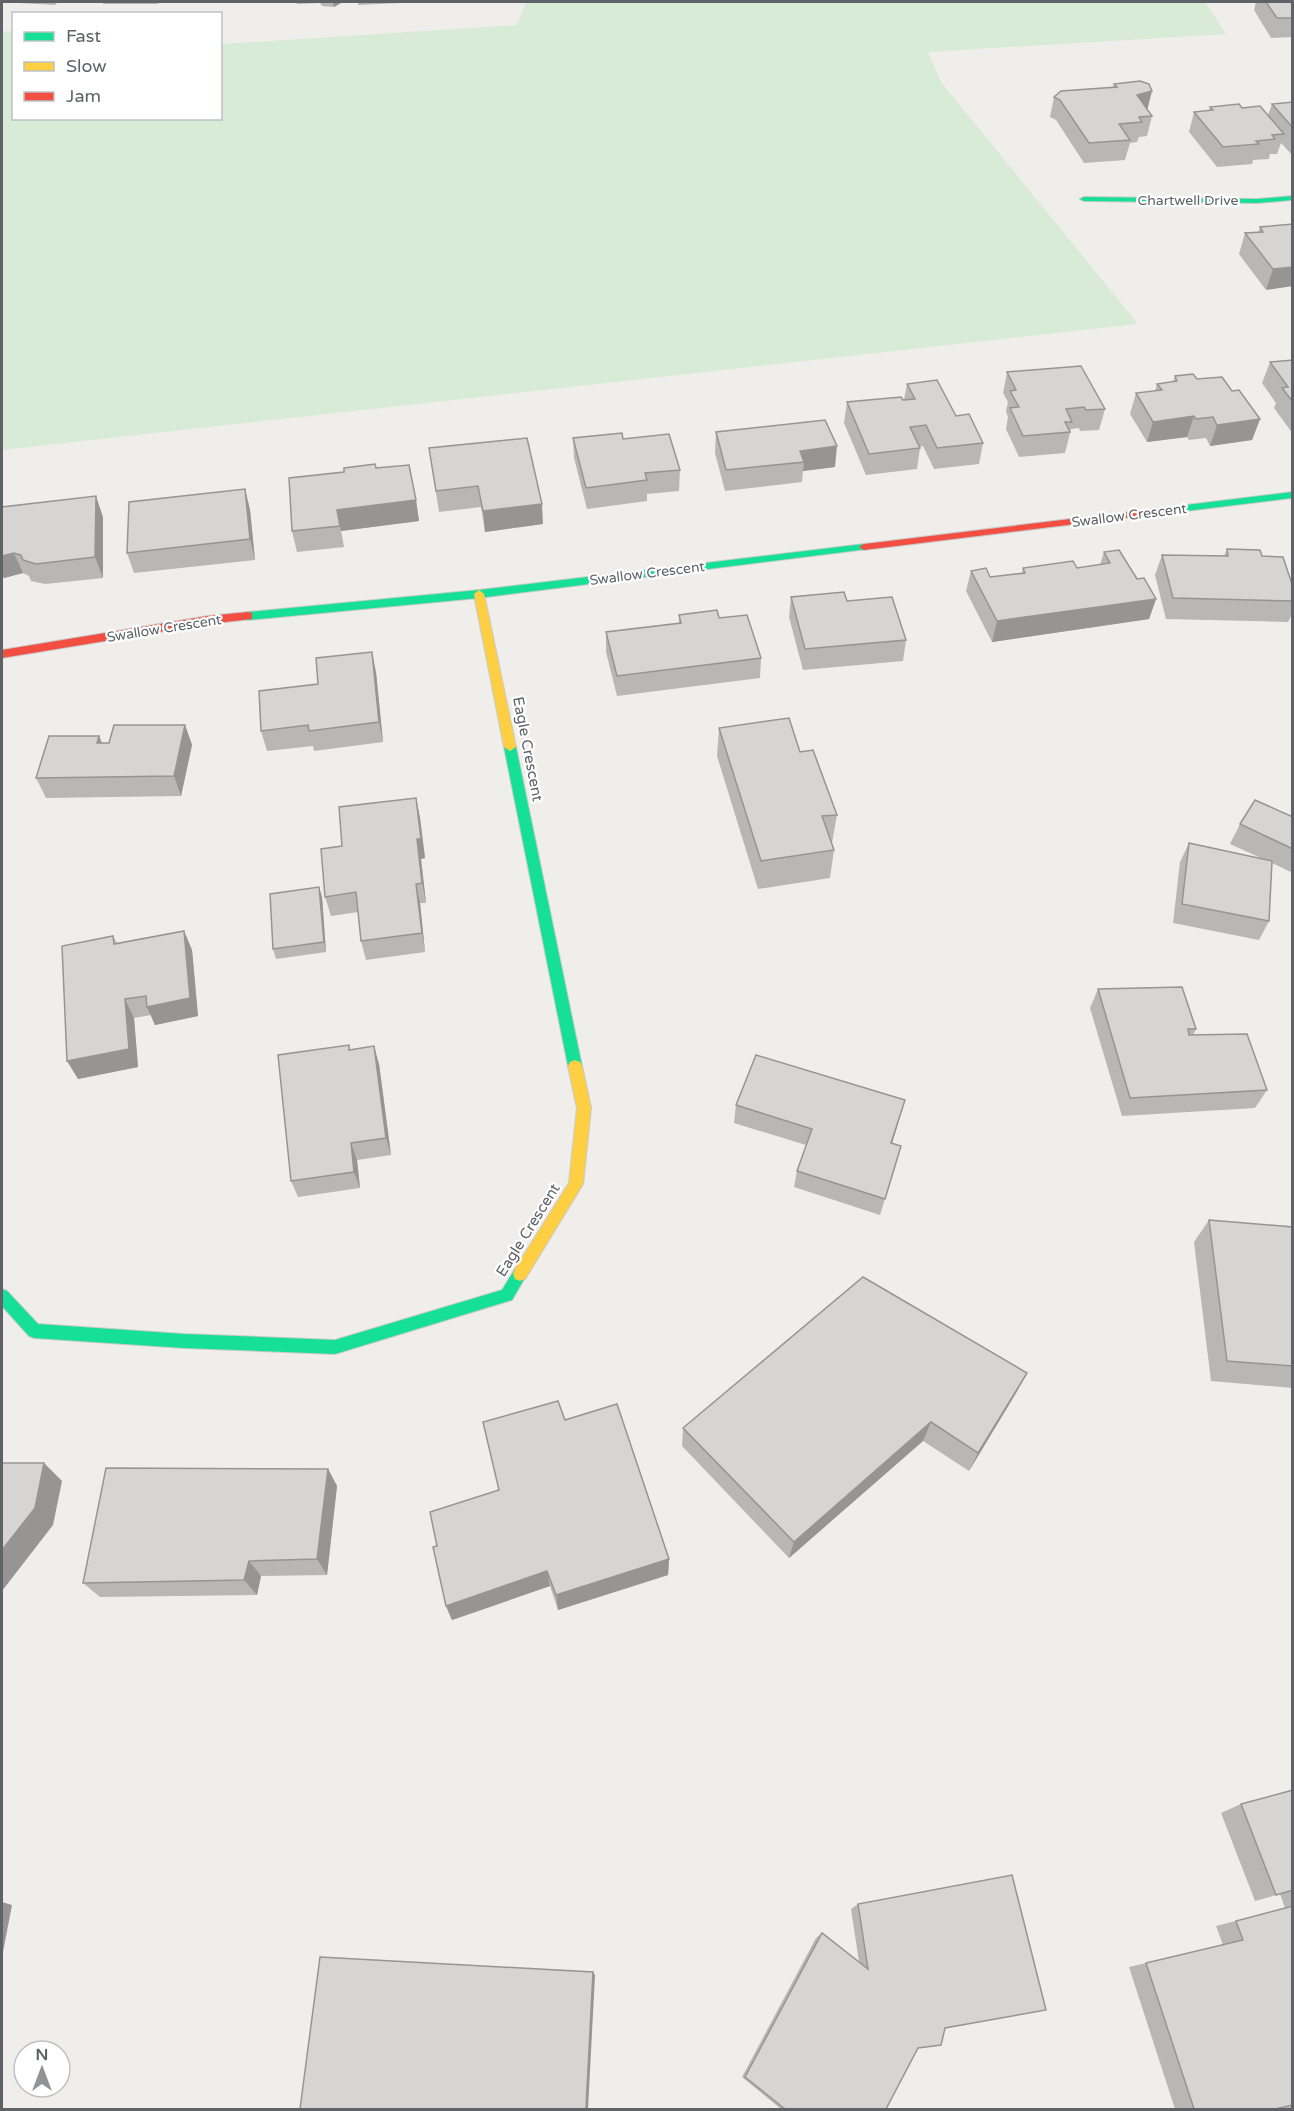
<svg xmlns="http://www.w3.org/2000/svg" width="1294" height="2111" font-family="'Varela Round',sans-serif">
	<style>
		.green { fill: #d8ebd6 }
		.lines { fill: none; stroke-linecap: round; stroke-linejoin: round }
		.fast-casing { stroke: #cacacb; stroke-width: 2 }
		.slow-casing { stroke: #cacacb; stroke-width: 2 }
		.jam-casing { stroke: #cacacb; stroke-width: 2 }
		.fast { fill: #16e098; fill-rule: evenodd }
		.slow { fill: #ffcf43; fill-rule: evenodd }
		.jam { fill: #f24e42; fill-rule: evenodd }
		.wall { fill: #b8b7b5 }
		.shaded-wall { fill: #969594 }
		.building { fill: #d6d5d3; stroke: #969594; stroke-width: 1.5 }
		.labels { text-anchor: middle; stroke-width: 4.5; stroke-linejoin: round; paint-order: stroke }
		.far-street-label { font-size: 14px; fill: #5f6368; stroke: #fff }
		.street-label { font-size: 15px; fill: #5f6368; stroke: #fff }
	</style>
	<rect width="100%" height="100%" fill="#efeeea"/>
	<path class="green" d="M526 2H1205L1226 34 928 52 941 82 1138 324 2 450V31L13 32 14 118H220L221 44 517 25Z"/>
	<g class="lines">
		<g class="fast-casing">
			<g id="fast">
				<path d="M1292 196V200L1257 203 1084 201 1080 199 1084 197 1257 199Z"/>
				<path d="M1292 492V498L1170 513 1165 510 1170 507Z"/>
				<path d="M864 544 869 547 868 549 479 598 248 620 243 616 248 612 479 590Z"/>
				<path d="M510 743 516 747 582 1066 580 1070H570L568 1066 504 747Z"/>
				<path d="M520 1267 525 1269 527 1274 512 1300 335 1354 184 1348 34 1338 29 1336 2 1306V1289L7 1291 38 1324 184 1334 335 1340 502 1290 515 1269Z"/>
			</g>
		</g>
		<g class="slow-casing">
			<g id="slow">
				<path d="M479 590 484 594 516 747 510 751 504 747 474 594Z"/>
				<path d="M575 1060 580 1062 582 1066 591 1108 583 1184 525 1279 520 1281 515 1279 513 1274 515 1269 569 1183 577 1108 568 1066 570 1062Z"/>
			</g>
		</g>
		<g class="jam-casing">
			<g id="jam">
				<path d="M1170 507 1174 508V512L864 550 859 547 864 544Z"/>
				<path d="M248 612 252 613V619L208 624 2 658V650L208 616Z"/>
			</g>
		</g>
		<use href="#fast" class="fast"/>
		<use href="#slow" class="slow"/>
		<use href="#jam" class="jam"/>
	</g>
	<g class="wall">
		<path d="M19 2H58L55 5 19 3Z"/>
		<path d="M103 2H159L158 4H103Z"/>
		<path d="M296 2H352V3H341L334 7 322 6 320 3 297 4Z"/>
		<path d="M358 2H399V3L358 5Z"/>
		<path d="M1256 2H1293V37L1271 38 1254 10Z"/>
		<path d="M1114 84 1147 109 1152 116 1147 136 1139 137 1137 142 1130 143 1125 160 1084 163 1056 120 1050 117 1054 97 1113 88Z"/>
		<path d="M1293 102V156L1281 143 1277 154H1270L1269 159 1253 160 1252 164 1217 167 1189 132 1194 112 1209 110 1210 107 1242 108 1268 115 1272 104Z"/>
		<path d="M1293 224 1266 290 1239 254 1245 233 1258 232 1260 227Z"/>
		<path d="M1293 360V434L1274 408 1276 403 1262 383 1270 362Z"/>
		<path d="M1007 372 1105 409 1099 430 1080 431 1079 428 1071 429 1065 453 1019 457 1006 429 1008 417 1006 411 1008 402 1003 393Z"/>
		<path d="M1175 376 1197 379 1232 391 1260 419 1252 440 1210 446 1206 438 1189 440 1187 437 1147 442 1130 414 1136 393 1155 391 1157 384 1173 382Z"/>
		<path d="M907 384 956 416 983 443 979 464 934 469 923 446 919 447 920 448 917 469 866 475 844 423 847 402 904 400Z"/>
		<path d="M716 432 835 467 803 471 802 482 725 491 715 453Z"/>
		<path d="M573 438 623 439 680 470 679 491 647 494V501L587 509 574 458Z"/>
		<path d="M429 448 543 524 485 532 481 507 439 512Z"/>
		<path d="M245 489 250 510 255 560 134 573 127 553Z"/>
		<path d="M416 500 419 521 341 531 344 547 297 552 292 531Z"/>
		<path d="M2 507 103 517V578L45 584 31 581 29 576 23 573 4 578H2Z"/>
		<path d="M1227 549 1262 556 1293 587V612L1288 622 1166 619 1155 575 1162 555 1224 556Z"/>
		<path d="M1104 552 1137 579 1156 599 1149 619 992 642 966 591 971 571 990 577 1022 573 1023 568H1077L1100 565Z"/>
		<path d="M791 597 847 601 906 640 903 661 803 670 789 617Z"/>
		<path d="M679 615 719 618 761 658 760 678 617 696 606 652V632L679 623Z"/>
		<path d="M376 672 383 742 314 751 313 746 267 751 261 731 318 684Z"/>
		<path d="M185 725 192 745 181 796 46 798 36 778 99 736 102 743H109Z"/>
		<path d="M719 728 800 752 837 815 832 843H831L834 850 830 878 758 889 717 756Z"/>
		<path d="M416 798 420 818 425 858 421 859 426 903H420L425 952 366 960 361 941 358 912 331 916 325 897 342 846Z"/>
		<path d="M1293 817V873L1272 863 1269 921 1259 940 1173 923 1180 862 1189 843 1263 859 1230 844 1240 824Z"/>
		<path d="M319 887 322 897 326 952 276 959 273 949Z"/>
		<path d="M184 931 192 950 198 1016 155 1025 151 1015 134 1018 138 1067 78 1079 113 936 117 943Z"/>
		<path d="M1098 989 1196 1029 1193 1035 1267 1090 1255 1108 1122 1116 1090 1008Z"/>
		<path d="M349 1045 350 1050 379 1064 391 1155 357 1160 360 1188 298 1197 291 1181Z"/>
		<path d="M736 1105 900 1117 892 1143 901 1146 880 1215 794 1187 797 1171 806 1145 734 1123Z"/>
		<path d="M1209 1220 1293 1227V1388L1211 1381 1194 1242Z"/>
		<path d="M1027 1373 1016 1393 969 1471 923 1441 789 1558 682 1446 683 1428Z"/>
		<path d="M565 1420 669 1559 668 1575 558 1610 550 1586 452 1620 446 1606 437 1546 499 1490Z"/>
		<path d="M328 1469 337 1486 327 1575 261 1576 257 1595 100 1597 83 1583Z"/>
		<path d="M1293 1790V2109H1284L1283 2107 1275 2109H1175L1129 1967 1223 1945 1216 1926 1285 1908 1280 1894 1255 1901 1221 1813 1241 1804Z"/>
		<path d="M858 1904 945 2028 918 2048 886 2109H781L742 2077 816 1938 822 1933 859 1962 851 1909Z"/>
	</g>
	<g class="shaded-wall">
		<path d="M333 2H340L341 3 334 7Z"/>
		<path d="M1152 91 1147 111 1137 95Z"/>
		<path d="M1293 267V286L1266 290 1273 269Z"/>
		<path d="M1194 416 1187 437 1147 442 1153 422Z"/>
		<path d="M1260 419 1252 440 1210 446 1217 425Z"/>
		<path d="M837 446 835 467 803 471 804 462 800 451Z"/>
		<path d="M245 489 250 510 255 560 250 539Z"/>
		<path d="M96 496 103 517V578L95 557Z"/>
		<path d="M416 500 419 521 341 531 344 547 337 510Z"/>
		<path d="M542 504 543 524 485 532 483 511Z"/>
		<path d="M14 553 23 573 4 578 2 573V556Z"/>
		<path d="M1156 599 1149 619 992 642 997 621Z"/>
		<path d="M372 652 376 672 383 742 379 722Z"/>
		<path d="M185 725 192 745 181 796 174 776Z"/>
		<path d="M99 736 107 756 97 743Z"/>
		<path d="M416 798 420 818 425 858 421 859 426 903 422 883 417 839Z"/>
		<path d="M416 884 420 903 425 952 422 933Z"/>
		<path d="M319 887 322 897 326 952 324 942Z"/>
		<path d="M184 931 192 950 198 1016 155 1025 147 1007Z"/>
		<path d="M125 999 134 1018 138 1067 78 1079 67 1061Z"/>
		<path d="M374 1046 379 1064 391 1155 386 1138Z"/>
		<path d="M905 1100 900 1117 887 1160 891 1143Z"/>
		<path d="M351 1143 357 1160 360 1188 354 1172Z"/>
		<path d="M1027 1373 1016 1393 969 1471 978 1453Z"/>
		<path d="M931 1422 923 1441 789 1558 794 1542Z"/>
		<path d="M44 1463 62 1481 53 1525 2 1591V1550Z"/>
		<path d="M328 1469 337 1486 327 1575 317 1559Z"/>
		<path d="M669 1559 668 1575 558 1610 556 1595Z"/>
		<path d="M249 1561 261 1576 257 1595 244 1580Z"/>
		<path d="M547 1571 550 1586 452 1620 446 1606Z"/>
		<path d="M2 1902 12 1905 2 1957Z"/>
		<path d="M593 1972 595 1975 588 2109H586Z"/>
	</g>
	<g class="building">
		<path d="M1266 2H1293V18H1277Z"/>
		<path d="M1140 81 1149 84 1152 91 1137 95 1152 116 1139 117 1142 122 1119 124 1130 140 1089 143 1060 100 1054 97 1061 91 1117 87 1114 84Z"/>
		<path d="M1293 102V128L1272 104Z"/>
		<path d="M1239 104 1242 108 1260 106 1284 134 1272 135 1275 139 1256 141 1259 144 1223 147 1194 112 1213 110 1210 107Z"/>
		<path d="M1293 224V267L1273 269 1245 233 1263 232 1260 227Z"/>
		<path d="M1293 360V402L1282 388 1288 387 1270 362Z"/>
		<path d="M1081 366 1105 409 1086 410 1084 407 1066 409 1072 422H1065L1070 432 1023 436 1010 408 1019 407 1010 391 1016 390 1007 372Z"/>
		<path d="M1193 374 1197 379 1222 377 1232 391 1239 390 1260 419 1217 425 1213 417 1196 419 1194 416 1153 422 1136 393 1162 390 1157 384 1177 381 1175 376Z"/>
		<path d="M937 380 956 416 969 414 983 443 937 448 926 425 910 427 920 448 869 454 847 402 901 397 903 400 915 399 907 384Z"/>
		<path d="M825 420 837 446 800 451 804 462 726 470 716 432Z"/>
		<path d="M622 433 623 439 669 434 680 470 645 473 647 480 586 488 573 438Z"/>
		<path d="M527 438 542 504 483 511 478 486 436 491 429 448Z"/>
		<path d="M375 464 376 468 409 465 416 500 337 510 340 526 292 531 289 478 344 472V468Z"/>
		<path d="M245 489 250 539 127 553 129 502Z"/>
		<path d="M96 496 95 557 36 564 23 560 21 555 14 553 2 556V507Z"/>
		<path d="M1227 549 1260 550 1262 556 1283 557 1293 587V601L1173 598 1162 555 1228 556Z"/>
		<path d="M1119 550 1137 579 1144 578 1156 599 997 621 971 571 986 568 990 577 1025 573 1023 568 1073 561 1077 568 1110 563 1104 552Z"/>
		<path d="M844 592 847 601 892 597 906 640 805 649 791 597Z"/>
		<path d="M717 610 719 618 747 615 761 658 617 676 606 632 681 623 679 615Z"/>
		<path d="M372 652 379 722 309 731 308 725 261 731 259 691 318 684 316 658Z"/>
		<path d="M789 718 800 752 813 750 837 815 822 816 834 850 761 861 719 728Z"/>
		<path d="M114 725H185L174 776 36 778 49 736H99L97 743H109Z"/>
		<path d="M416 798 421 839H417L422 883 416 884 422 933 361 941 356 892 325 897 321 849 342 846 339 807Z"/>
		<path d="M1255 800 1293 817V849L1240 824Z"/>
		<path d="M1189 843 1272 861 1269 921 1182 904Z"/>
		<path d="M319 887 324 942 273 949 270 894Z"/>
		<path d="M184 931 190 998 147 1007 146 996 125 999 129 1049 67 1061 62 946 113 936 114 944Z"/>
		<path d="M1182 987 1196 1029H1188L1189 1035 1247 1034 1267 1090 1130 1098 1098 989Z"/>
		<path d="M349 1045V1050L374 1046 386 1138 351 1143 354 1172 291 1181 278 1055Z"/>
		<path d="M756 1055 905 1100 891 1143 901 1146 885 1199 797 1171 812 1129 736 1105Z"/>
		<path d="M1209 1220 1293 1227V1366L1227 1361Z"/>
		<path d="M863 1277 1027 1373 978 1453 931 1422 794 1542 683 1428Z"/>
		<path d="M558 1401 565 1420 617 1404 669 1559 556 1595 547 1571 446 1606 433 1547 437 1546 430 1512 499 1490 483 1422Z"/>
		<path d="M2 1463H44L35 1508 2 1550Z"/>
		<path d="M106 1468 328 1469 317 1559 249 1561 244 1580 83 1583Z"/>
		<path d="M1293 1790V1890L1276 1895 1241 1804Z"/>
		<path d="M1012 1875 1046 2010 945 2028 941 2045 918 2048 886 2109H785L745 2077 822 1933 868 1969 858 1904Z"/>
		<path d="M1293 1906V2105L1275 2109H1194L1146 1963 1243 1940 1236 1921Z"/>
		<path d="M320 1957 593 1972 586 2109H300Z"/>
	</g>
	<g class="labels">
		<g class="far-street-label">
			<text x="1188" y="205">Chartwell Drive</text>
			<text transform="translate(1129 515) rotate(-7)" y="5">Swallow Crescent</text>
			<text transform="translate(647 573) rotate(-7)" y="5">Swallow Crescent</text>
			<text transform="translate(164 628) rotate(-9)" y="5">Swallow Crescent</text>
		</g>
		<g class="street-label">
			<text transform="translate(528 749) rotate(79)" y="5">Eagle Crescent</text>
			<text transform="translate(528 1230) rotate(-58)" y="5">Eagle Crescent</text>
		</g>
	</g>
	<rect width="1294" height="2111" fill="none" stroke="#5f6368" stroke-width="6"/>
	<rect x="12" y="12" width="210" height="108" fill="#ffffff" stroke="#bfc1c3" stroke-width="1.5"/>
	<rect x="24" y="32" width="30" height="9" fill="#16e098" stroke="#bfc1c3" stroke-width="1.5"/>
	<text x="66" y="42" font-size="18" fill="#5f6368">Fast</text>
	<rect x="24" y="62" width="30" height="9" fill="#ffcf43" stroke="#bfc1c3" stroke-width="1.5"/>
	<text x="66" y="72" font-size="18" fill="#5f6368">Slow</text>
	<rect x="24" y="92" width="30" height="9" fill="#f24e42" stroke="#bfc1c3" stroke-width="1.5"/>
	<text x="66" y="102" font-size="18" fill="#5f6368">Jam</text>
	<g transform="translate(42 2069)"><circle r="28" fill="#ffffff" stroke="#bfc1c3" stroke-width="1.5"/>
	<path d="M0-4.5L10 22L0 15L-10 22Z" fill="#919496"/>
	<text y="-9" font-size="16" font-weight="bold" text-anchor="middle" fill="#5f6368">N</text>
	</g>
</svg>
